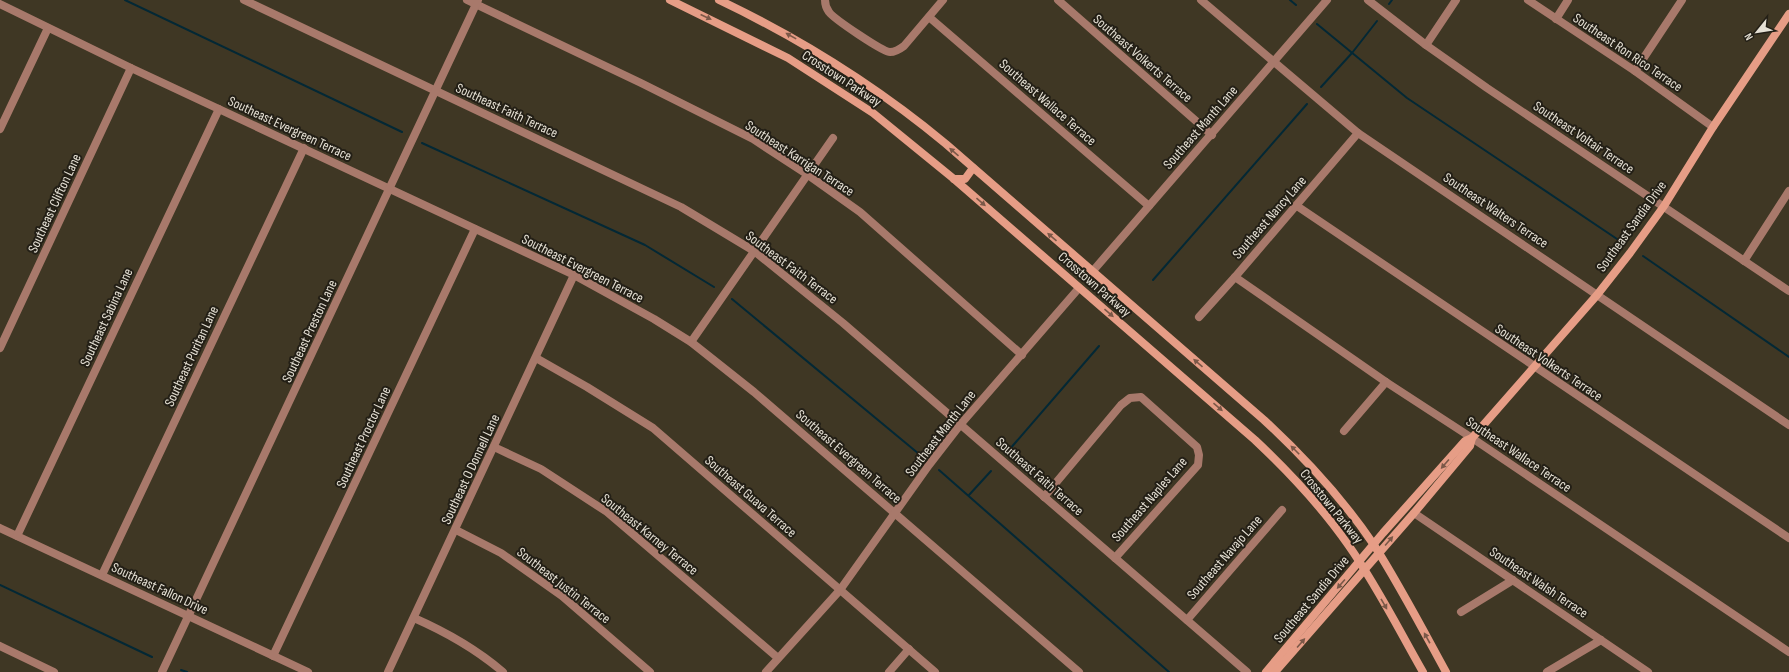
<svg xmlns="http://www.w3.org/2000/svg" width="1789" height="672" font-family="'Sofia Sans Condensed',sans-serif">
	<style>
		.lines { fill: none; stroke-linecap: round; stroke-linejoin: round }
		.stream { stroke: #032835; stroke-width: 2 }
		.street { stroke: #a8796b; stroke-width: 8 }
		.secondary { stroke: #e69d86; stroke-width: 8 }
		.oneway { fill: #7b5848 }
		.labels { text-anchor: middle; stroke-width: 4; stroke-linejoin: round; paint-order: stroke }
		.street-label { font-size: 14px; fill: #e5e0d4; stroke: #231f16 }
	</style>
	<rect width="100%" height="100%" fill="#3f3724"/>
	<g class="lines">
		<g class="stream">
			<path d="M125 0 402 132"/>
			<path d="M1290 0 1296 5"/>
			<path d="M1389 4 1392 0"/>
			<path d="M1317 24 1407 98 1620 241"/>
			<path d="M1321 87 1352 53 1377 21"/>
			<path d="M422 143 645 245 714 287"/>
			<path d="M1643 256 1789 357"/>
			<path d="M1153 280 1307 104"/>
			<path d="M732 299 919 454"/>
			<path d="M1009 450 1099 346"/>
			<path d="M939 470 1169 672"/>
			<path d="M969 495 991 471"/>
			<path d="M0 585 152 657"/>
			<path d="M181 670 187 672"/>
		</g>
		<g class="street">
			<path d="M244 0 681 207 754 251 843 323 1247 672"/>
			<path d="M467 0 641 83 753 139 808 175 860 212 1022 355"/>
			<path d="M825 0C825 4 826 8 829 12 834 19 883 52 890 52 896 52 900 49 904 46L943 0"/>
			<path d="M1058 0 1212 135"/>
			<path d="M1201 0 1358 133 1789 425"/>
			<path d="M1368 0 1426 45 1487 88 1789 291"/>
			<path d="M1528 0 1635 71 1713 127"/>
			<path d="M0 4 131 68 574 275 654 319 691 342 754 392 1079 672"/>
			<path d="M929 17 1149 206"/>
			<path d="M1556 19 1568 0"/>
			<path d="M1426 45 1456 0"/>
			<path d="M1635 71 1682 0"/>
			<path d="M0 129 48 28"/>
			<path d="M1297 206 1789 538"/>
			<path d="M1744 261 1789 191"/>
			<path d="M1092 272 1327 0"/>
			<path d="M1235 277 1386 382 1472 438 1789 652"/>
			<path d="M1199 317 1235 277 1358 133"/>
			<path d="M691 342 833 138"/>
			<path d="M0 348 131 68"/>
			<path d="M536 358 587 387 653 428 935 672"/>
			<path d="M1344 431 1386 382"/>
			<path d="M494 447 541 469 607 512 778 658"/>
			<path d="M1044 497 1121 405 1130 398 1141 397 1197 447 1199 455 1198 465 1115 558"/>
			<path d="M1414 513 1648 672"/>
			<path d="M0 528 308 672"/>
			<path d="M456 530 501 553 562 596 650 672"/>
			<path d="M17 536 219 109"/>
			<path d="M102 575 304 148"/>
			<path d="M1461 612 1513 580"/>
			<path d="M414 618C446 632 476 649 503 672"/>
			<path d="M1187 620 1282 510"/>
			<path d="M0 646 54 672"/>
			<path d="M273 656 475 229"/>
			<path d="M162 672 478 0"/>
			<path d="M388 672 574 275"/>
			<path d="M766 672 840 590 929 465 960 425 1079 288"/>
			<path d="M889 672 909 649"/>
			<path d="M1547 672 1601 640"/>
		</g>
		<g class="secondary">
			<path d="M670 0 788 58 873 113 954 179 1255 440C1289 472 1322 507 1349 546 1377 586 1399 630 1423 672"/>
			<path d="M719 0C801 39 876 86 946 144L1264 420C1305 458 1343 499 1374 545 1400 586 1423 630 1446 672"/>
			<path d="M954 179H965L973 168"/>
			<path d="M1266 672 1383 533 1465 441 1472 438 1597 295 1630 253 1664 206 1713 127 1789 14"/>
			<path d="M1275 672 1414 513 1470 446 1472 438"/>
		</g>
	</g>
	<defs><path id="oneway-solid" d="M-6-.8H1V-3.2L6.5 0L1 3.2V.8H-6Z"/></defs>
	<g class="oneway">
		<use href="#oneway-solid" transform="translate(706 17) rotate(25)"/>
		<use href="#oneway-solid" transform="translate(791 36) rotate(-151)"/>
		<use href="#oneway-solid" transform="translate(954 152) rotate(-139)"/>
		<use href="#oneway-solid" transform="translate(981 202) rotate(41)"/>
		<use href="#oneway-solid" transform="translate(1052 237) rotate(-139)"/>
		<use href="#oneway-solid" transform="translate(1109 313) rotate(41)"/>
		<use href="#oneway-solid" transform="translate(1198 363) rotate(-139)"/>
		<use href="#oneway-solid" transform="translate(1218 407) rotate(41)"/>
		<use href="#oneway-solid" transform="translate(1295 450) rotate(-135)"/>
		<use href="#oneway-solid" transform="translate(1445 464) rotate(131)"/>
		<use href="#oneway-solid" transform="translate(1389 541) rotate(-49)"/>
		<use href="#oneway-solid" transform="translate(1341 584) rotate(131)"/>
		<use href="#oneway-solid" transform="translate(1384 604) rotate(60)"/>
		<use href="#oneway-solid" transform="translate(1427 638) rotate(-119)"/>
		<use href="#oneway-solid" transform="translate(1301 643) rotate(-49)"/>
	</g>
	<g class="labels">
		<g class="street-label">
			<text transform="translate(1628 52) rotate(34)" y="5">Southeast Ron Rico Terrace</text>
			<text transform="translate(1143 58) rotate(41)" y="5">Southeast Volkerts Terrace</text>
			<text transform="translate(842 78) rotate(33)" y="5">Crosstown Parkway</text>
			<text transform="translate(1048 102) rotate(41)" y="5">Southeast Wallace Terrace</text>
			<text transform="translate(507 110) rotate(25)" y="5">Southeast Faith Terrace</text>
			<text transform="translate(1200 127) rotate(-49)" y="5">Southeast Manth Lane</text>
			<text transform="translate(290 128) rotate(25)" y="5">Southeast Evergreen Terrace</text>
			<text transform="translate(1584 137) rotate(34)" y="5">Southeast Voltair Terrace</text>
			<text transform="translate(800 158) rotate(33)" y="5">Southeast Karrigan Terrace</text>
			<text transform="translate(54 203) rotate(-65)" y="5">Southeast Clifton Lane</text>
			<text transform="translate(1496 210) rotate(34)" y="5">Southeast Walters Terrace</text>
			<text transform="translate(1269 217) rotate(-49)" y="5">Southeast Nancy Lane</text>
			<text transform="translate(1631 226) rotate(-54)" y="5">Southeast Sandia Drive</text>
			<text transform="translate(792 267) rotate(37)" y="5">Southeast Faith Terrace</text>
			<text transform="translate(583 268) rotate(27)" y="5">Southeast Evergreen Terrace</text>
			<text transform="translate(1095 284) rotate(41)" y="5">Crosstown Parkway</text>
			<text transform="translate(106 317) rotate(-65)" y="5">Southeast Sabina Lane</text>
			<text transform="translate(309 331) rotate(-65)" y="5">Southeast Preston Lane</text>
			<text transform="translate(191 356) rotate(-65)" y="5">Southeast Puritan Lane</text>
			<text transform="translate(1549 362) rotate(34)" y="5">Southeast Volkerts Terrace</text>
			<text transform="translate(940 433) rotate(-52)" y="5">Southeast Manth Lane</text>
			<text transform="translate(363 437) rotate(-65)" y="5">Southeast Proctor Lane</text>
			<text transform="translate(1519 454) rotate(34)" y="5">Southeast Wallace Terrace</text>
			<text transform="translate(849 456) rotate(41)" y="5">Southeast Evergreen Terrace</text>
			<text transform="translate(470 469) rotate(-65)" y="5">Southeast O Donnell Lane</text>
			<text transform="translate(1040 476) rotate(41)" y="5">Southeast Faith Terrace</text>
			<text transform="translate(751 496) rotate(41)" y="5">Southeast Guava Terrace</text>
			<text transform="translate(1149 499) rotate(-49)" y="5">Southeast Naples Lane</text>
			<text transform="translate(1332 506) rotate(51)" y="5">Crosstown Parkway</text>
			<text transform="translate(650 534) rotate(39)" y="5">Southeast Karney Terrace</text>
			<text transform="translate(1224 557) rotate(-49)" y="5">Southeast Navajo Lane</text>
			<text transform="translate(1539 582) rotate(34)" y="5">Southeast Walsh Terrace</text>
			<text transform="translate(564 585) rotate(38)" y="5">Southeast Justin Terrace</text>
			<text transform="translate(160 588) rotate(25)" y="5">Southeast Fallon Drive</text>
			<text transform="translate(1311 599) rotate(-50)" y="5">Southeast Sandia Drive</text>
		</g>
	</g>
	<g transform="translate(1757 32) rotate(240)" stroke="#231f16" stroke-width="3" paint-order="stroke">
	<path d="M0-3L7 15L0 10L-7 15Z" fill="#e5e0d4"/>
	<text y="-6" font-size="11" font-weight="bold" text-anchor="middle" fill="#e5e0d4">N</text>
	</g>
</svg>
